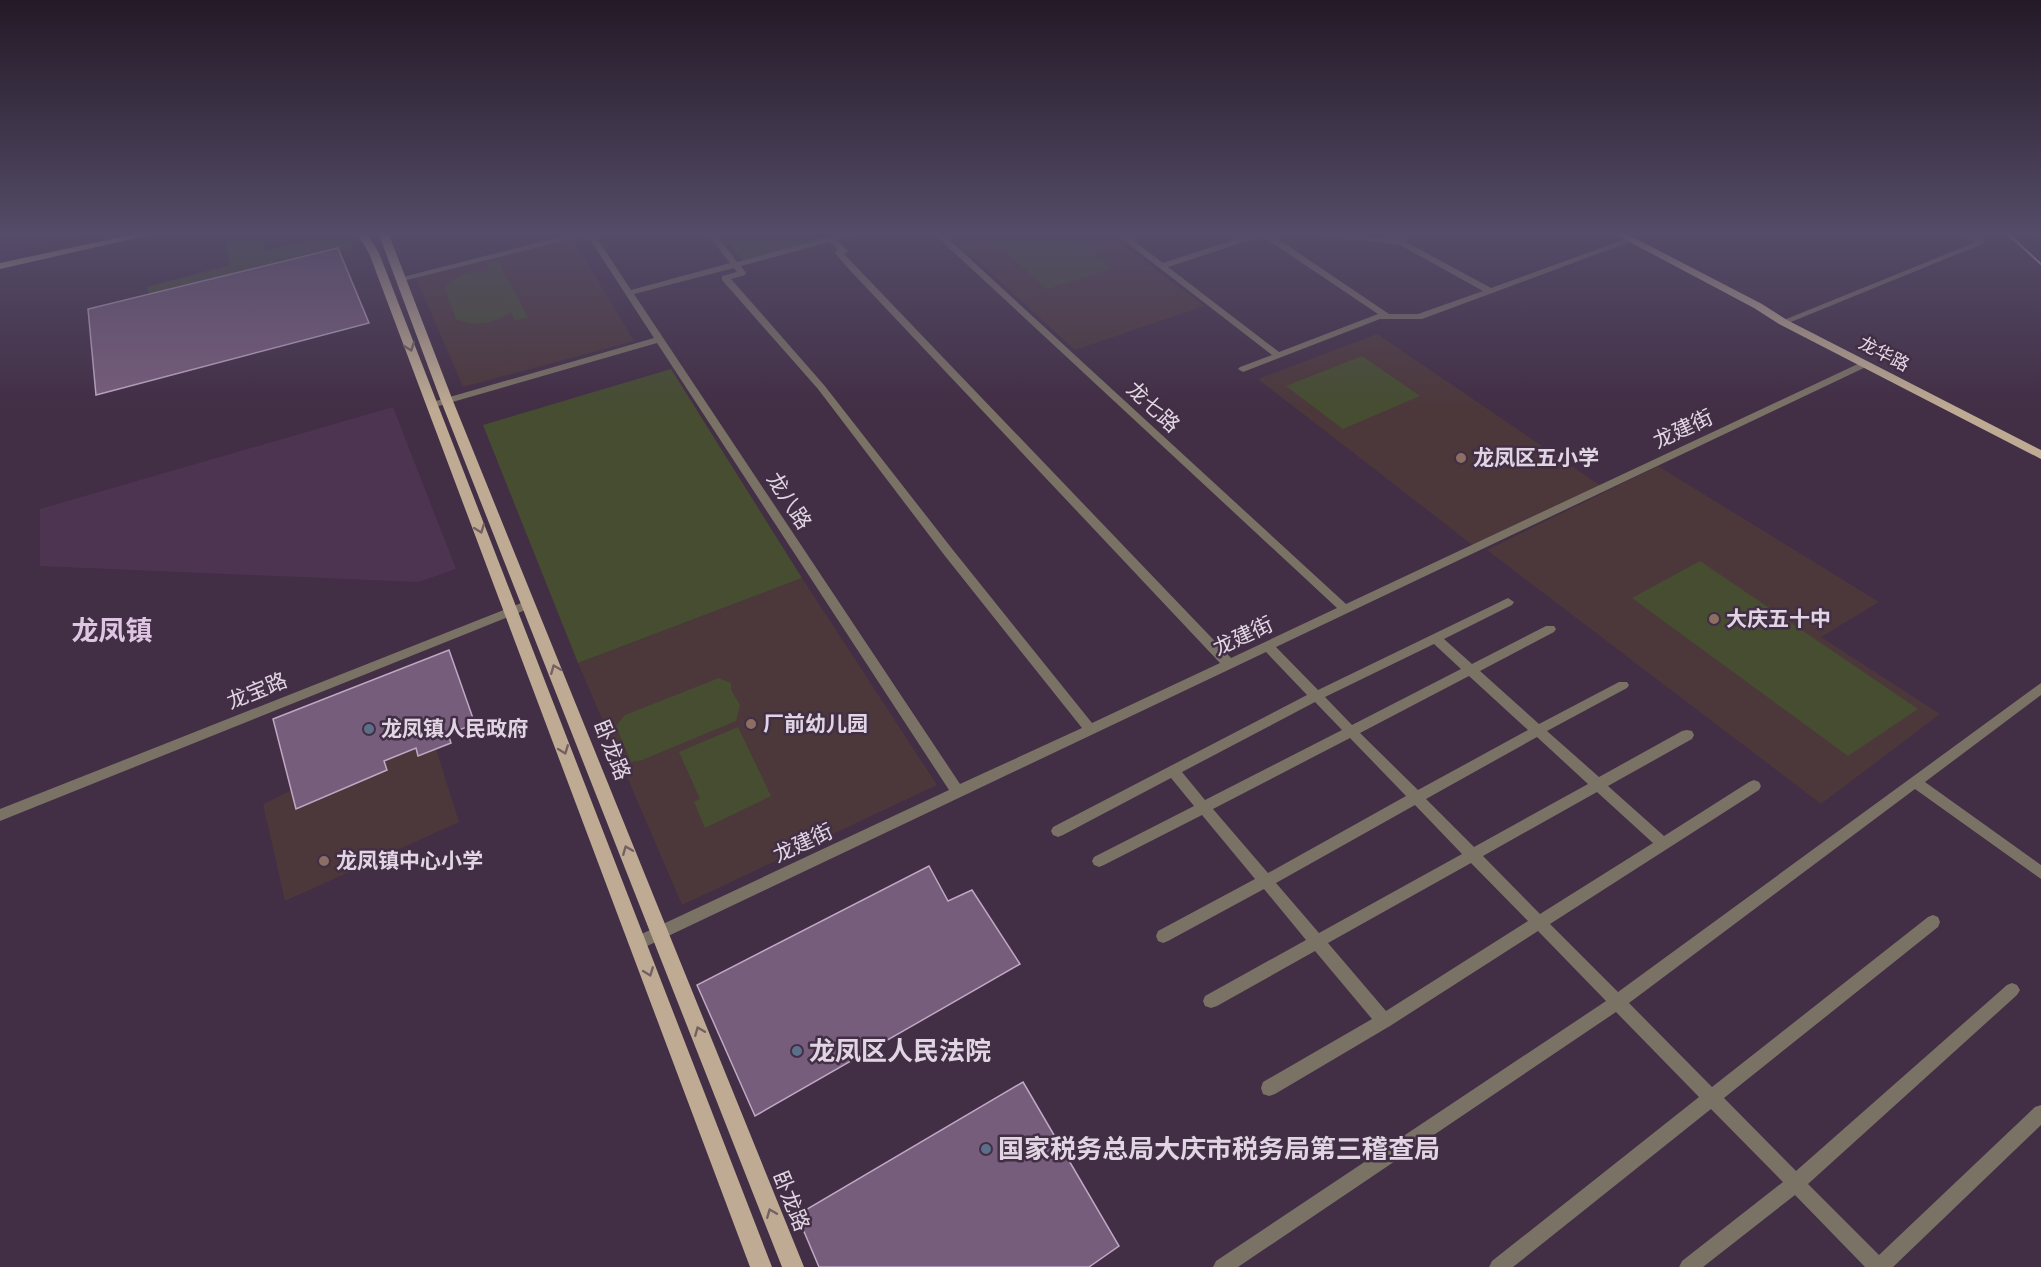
<svg xmlns="http://www.w3.org/2000/svg" width="2041" height="1267" font-family="'Golos Text','Noto Sans SC',sans-serif">
	<style>
		.built { fill: #4d3552 }
		.education { fill: #4c383b }
		.green { fill: #464d30 }
		.building { fill: #775d7c; stroke: #bfa8c4; stroke-width: 1.5 }
		.lines { fill: none; stroke-linecap: round; stroke-linejoin: round }
		.minor { fill: #7b7266; fill-rule: evenodd }
		.major { fill: #bfab93; fill-rule: evenodd }
		.rail { stroke: #cfc2d1; stroke-width: 2 }
		.oneway { stroke: #746064 }
		.education-dot { fill: #8d6e63; stroke: #422e45; stroke-width: 2 }
		.service-dot { fill: #5c6f8a; stroke: #422e45; stroke-width: 2 }
		.labels { text-anchor: middle; stroke-width: 5; stroke-linejoin: round; paint-order: stroke }
		.far-street-label { font-size: 18px; fill: #e1d5e3; stroke: #422e45 }
		.street-label { font-size: 21px; fill: #e1d5e3; stroke: #422e45 }
		.poi-label { font-size: 21px; font-weight: bold; fill: #e1d5e3; stroke: #422e45; text-anchor: start }
		.near-poi-label { font-size: 26px; font-weight: bold; fill: #e1d5e3; stroke: #422e45; text-anchor: start }
		.district-label { font-size: 27px; font-weight: bold; fill: #dec6e3; stroke: #422e45 }
	</style>
	<rect width="100%" height="100%" fill="#422e45"/>
	<g class="built">
		<path d="M0 232H98L0 256Z"/>
		<path d="M393 407 456 569 418 582 40 566V509Z"/>
	</g>
	<g class="education">
		<path d="M946 232H1106L1204 306 1075 350Z"/>
		<path d="M573 239 634 341 463 387 415 276Z"/>
		<path d="M1377 334 1601 486 1475 547 1258 379Z"/>
		<path d="M1658 466 1879 602 1821 637 1940 714 1821 804 1487 550Z"/>
		<path d="M802 578 937 785 682 905 578 663Z"/>
		<path d="M416 748 418 756 436 749 459 822 285 901 263 804 292 790 297 808 387 770 384 761Z"/>
	</g>
	<g class="green">
		<path d="M223 232H262L265 251 331 235 347 239 353 248 150 298 147 287 230 265Z"/>
		<path d="M720 232H850L743 261Z"/>
		<path d="M983 232H1067L1113 268 1047 289Z"/>
		<path d="M498 261 528 317 515 321 511 312C494 323 475 328 456 319L445 288C456 273 472 271 490 271L486 263Z"/>
		<path d="M1362 356 1420 396 1343 429 1286 386Z"/>
		<path d="M671 369 802 578 578 663 483 425Z"/>
		<path d="M1700 561 1918 709 1848 756 1632 598Z"/>
		<path d="M719 678 731 683V690L740 705 736 721 642 760 631 762 616 726 625 715Z"/>
		<path d="M738 727 771 796 705 828 694 802 700 799 679 752Z"/>
	</g>
	<g class="building">
		<path d="M338 248 369 323 96 395 88 309Z"/>
		<path d="M449 650 475 724 448 734 451 743 418 756 416 748 384 761 387 770 296 809 273 719Z"/>
		<path d="M929 866 948 901 972 890 1020 964 755 1116 697 985Z"/>
		<path d="M1023 1082 1119 1246 1089 1267H819L797 1215Z"/>
	</g>
	<g class="lines">
		<g class="minor">
			<path d="M579 232H593L631 290 730 263 706 232H714L737 262 849 232H862L837 240 848 251 844 254 1231 658 1337 608 932 232H941L1346 604 1862 362H1868V366L1276 647 1318 690 1508 598 1514 602 1512 605 1444 639 1472 664 1546 626H1554L1556 629 1554 632 1480 671 1539 724 1619 682H1627L1629 685 1627 688 1547 731 1599 777 1682 731 1687 730 1692 731 1694 735 1692 739 1608 786 1664 836 1749 782 1754 780 1759 782 1761 786 1759 790 1550 924 1618 992 2041 683V695L1925 782 2041 865V879L1915 789 1629 1003 1712 1087 1928 917 1933 915 1938 917 1940 922 1938 927 1724 1098 1796 1171 2007 985 2012 983 2017 985 2020 990 2017 995 1808 1184 1879 1255 2035 1107 2041 1105V1125L1893 1267H1865L1795 1195 1703 1267H1679L1682 1261 1783 1182 1711 1109 1513 1267H1489L1492 1261 1699 1097 1616 1012 1238 1267H1213L1216 1261 1606 1001 1538 931 1390 1026 1275 1094 1269 1096 1263 1094 1261 1088 1263 1082 1372 1019 1315 951 1217 1006 1211 1008 1205 1006 1203 1001 1205 996 1306 940 1264 889 1168 941 1163 943 1158 941 1156 936 1158 931 1255 879 1202 815 1104 865 1099 867 1094 865 1092 861 1094 857 1194 806 1171 778 1063 835 1058 837 1053 835 1051 831 1053 827 1307 695 1266 652 643 948 638 950 633 948 630 943 633 938 949 790 657 343 435 407H429L427 405 429 403 654 338 587 235 399 282 395 279ZM830 242 838 250 835 253 845 265 1220 663 1092 723 953 550 824 385 731 279 745 275 746 273 741 266ZM734 268 737 272 722 276V280L818 389 945 556 1082 728 960 784 634 294ZM1434 644 1461 669 1352 725 1325 697ZM1469 676 1528 730 1418 790 1360 733ZM1315 702 1342 730 1205 800 1182 772ZM1537 737 1588 784 1474 847 1426 799ZM1350 738 1406 796 1268 873 1213 809ZM1597 792 1653 843 1540 914 1483 856ZM1415 805 1462 854 1319 933 1276 883ZM1471 863 1528 921 1386 1011 1328 943Z"/>
			<path d="M1113 232H1122L1163 263 1258 232H1270L1269 233 1389 314H1418L1483 291 1400 245 1314 234 1310 232H1332L1398 240V232H1406V242L1491 288 1628 238 1635 240 1422 319H1380L1243 372 1238 369 1240 367 1272 355ZM1262 236 1378 314 1279 352 1168 267Z"/>
			<path d="M1955 232H1966L1987 242 1786 324 1783 325 1779 322 1976 242Z"/>
			<path d="M529 600 535 604 533 607 0 821V809Z"/>
		</g>
		<g class="major">
			<path d="M144 232H162L0 269V263Z"/>
			<path d="M356 232H366L379 253 772 1267H750L369 253Z"/>
			<path d="M378 232H388L453 401 804 1267H782L441 401Z"/>
			<path d="M1611 232H1623L1762 304 1787 320 2041 450V459L1779 324 1754 308Z"/>
		</g>
		<g class="rail">
			<path d="M2006 232 2041 264"/>
			<path d="M2035 232 2041 235"/>
		</g>
	</g>
	<defs><path id="oneway-chevron" d="M-2-3.5L2.5 0L-2 3.5" fill="none" stroke-width="1.6" stroke-linecap="round" stroke-linejoin="round" transform="scale(1.5)"/></defs>
	<g class="oneway">
		<use href="#oneway-chevron" transform="translate(410 347) rotate(69)"/>
		<use href="#oneway-chevron" transform="translate(480 529) rotate(69)"/>
		<use href="#oneway-chevron" transform="translate(555 669) rotate(-112)"/>
		<use href="#oneway-chevron" transform="translate(564 750) rotate(69)"/>
		<use href="#oneway-chevron" transform="translate(627 850) rotate(-112)"/>
		<use href="#oneway-chevron" transform="translate(649 972) rotate(69)"/>
		<use href="#oneway-chevron" transform="translate(699 1031) rotate(-112)"/>
		<use href="#oneway-chevron" transform="translate(771 1213) rotate(-112)"/>
	</g>
	<linearGradient id="sky" x2="0" y2="1"><stop stop-color="#241926"/><stop offset="0.57" stop-color="#544c68"/><stop offset="1" stop-color="#544c68" stop-opacity="0"/></linearGradient>
	<rect width="2041" height="409" fill="url(#sky)"/>
	<g class="education-dot">
		<circle cx="1461" cy="458" r="6"/>
		<circle cx="1714" cy="619" r="6"/>
		<circle cx="751" cy="724" r="6"/>
		<circle cx="324" cy="861" r="6"/>
	</g>
	<g class="service-dot">
		<circle cx="369" cy="729" r="6"/>
		<circle cx="797" cy="1051" r="6"/>
		<circle cx="986" cy="1149" r="6"/>
	</g>
	<g class="labels">
		<g class="far-street-label">
			<text transform="translate(1884 354) rotate(27)" y="6">龙华路</text>
		</g>
		<g class="street-label">
			<text transform="translate(1153 407) rotate(43)" y="7">龙七路</text>
			<text transform="translate(1683 429) rotate(-25)" y="7">龙建街</text>
			<text transform="translate(789 501) rotate(57)" y="7">龙八路</text>
			<text transform="translate(1243 636) rotate(-25)" y="7">龙建街</text>
			<text transform="translate(257 691) rotate(-22)" y="7">龙宝路</text>
			<text transform="translate(612 750) rotate(68)" y="7">卧龙路</text>
			<text transform="translate(803 843) rotate(-25)" y="7">龙建街</text>
			<text transform="translate(791 1201) rotate(68)" y="7">卧龙路</text>
		</g>
		<g class="poi-label">
			<text x="1473" y="465">龙凤区五小学</text>
			<text x="1726" y="626">大庆五十中</text>
			<text x="763" y="731">厂前幼儿园</text>
			<text x="381" y="736">龙凤镇人民政府</text>
			<text x="336" y="868">龙凤镇中心小学</text>
		</g>
		<g class="near-poi-label">
			<text x="809" y="1060">龙凤区人民法院</text>
			<text x="998" y="1158">国家税务总局大庆市税务局第三稽查局</text>
		</g>
		<g class="district-label">
			<text x="112" y="640">龙凤镇</text>
		</g>
	</g>
</svg>
